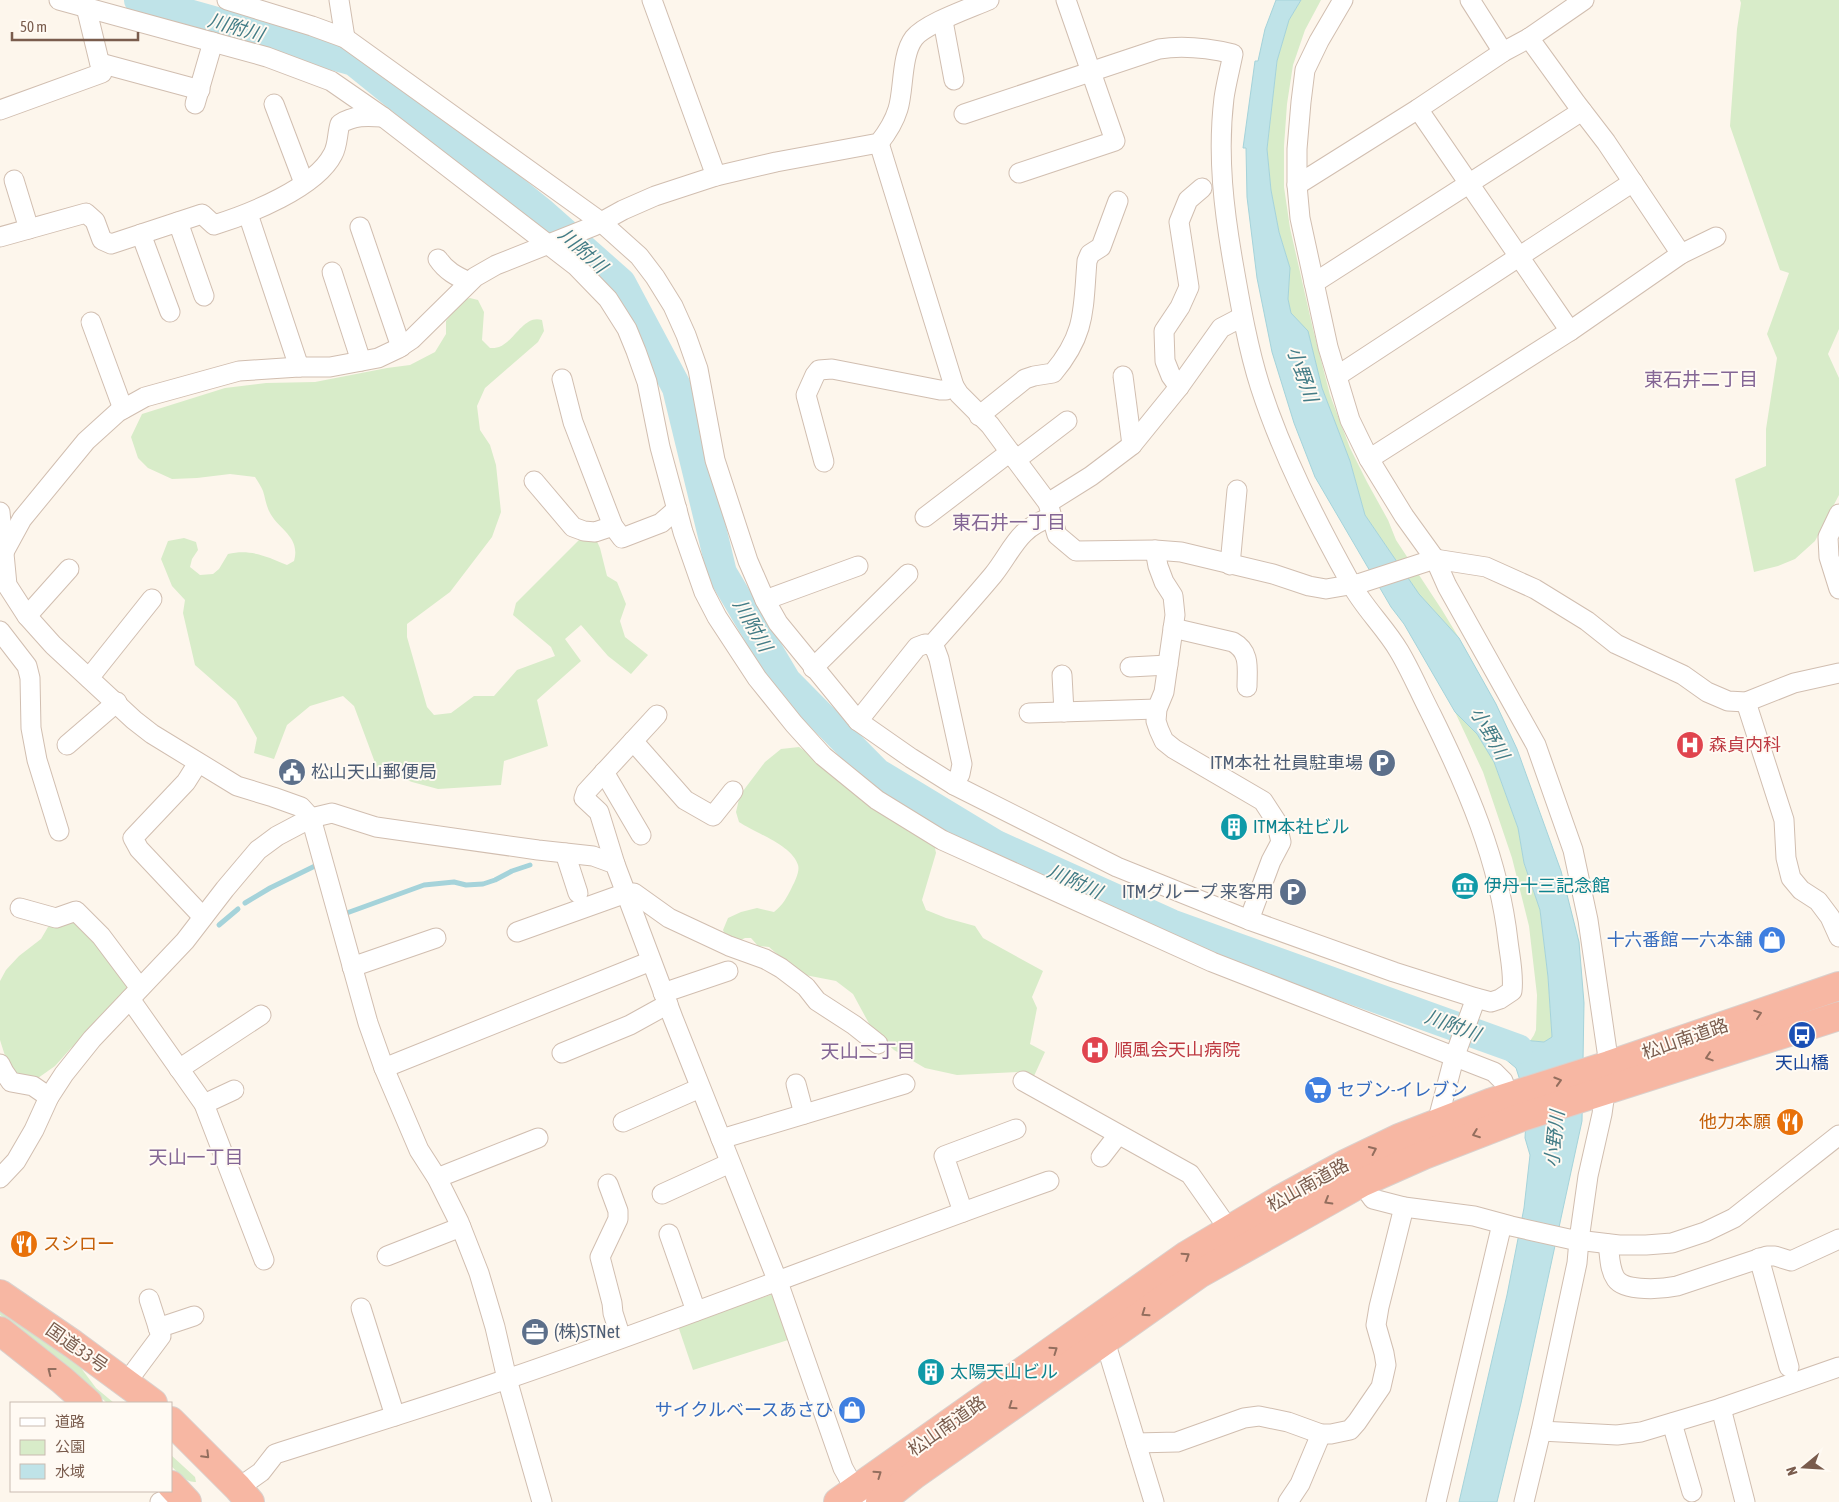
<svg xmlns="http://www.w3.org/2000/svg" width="1839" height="1502" font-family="'Asap Condensed','Noto Sans JP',sans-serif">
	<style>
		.green { fill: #d8ecc9 }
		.water { fill: #bfe3e8; stroke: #a5d3da }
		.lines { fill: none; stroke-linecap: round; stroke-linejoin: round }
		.stream { stroke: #a5d3da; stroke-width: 5 }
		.river { stroke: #bfe3e8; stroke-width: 30 }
		.minor-casing { stroke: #d1beb0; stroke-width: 21 }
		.highway-casing { stroke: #dad1cd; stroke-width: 30 }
		.minor { stroke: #fff; stroke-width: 19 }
		.highway { stroke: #f7b7a3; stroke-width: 28 }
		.oneway { stroke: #936e5e }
		.labels { text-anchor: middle; stroke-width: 4; stroke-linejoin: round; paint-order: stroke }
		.health-label { font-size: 18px; fill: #be3a42; stroke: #fffaf3; text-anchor: start }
		.service-label { font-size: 18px; fill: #4e5e75; stroke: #fffaf3; text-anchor: end }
		.culture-label { font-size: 18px; fill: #0d838f; stroke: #fffaf3; text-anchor: start }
		.shop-label { font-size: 18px; fill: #366cbe; stroke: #fffaf3; text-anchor: end }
		.street-label { font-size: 18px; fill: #7a5c4d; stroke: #fffaf3 }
		.transit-label { font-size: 18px; fill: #164399; stroke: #fffaf3 }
		.food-label { font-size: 18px; fill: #c56008; stroke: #fffaf3; text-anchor: end }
		.water-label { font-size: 19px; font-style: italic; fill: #437c86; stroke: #fffaf3 }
		.neighbourhood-label { font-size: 19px; fill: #846695; stroke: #fffaf3 }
	</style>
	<rect width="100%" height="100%" fill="#fdf6ec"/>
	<g class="green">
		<path d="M1301 0H1321L1305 30 1293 65 1287 104 1284 146V187L1290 228 1313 329 1330 395 1350 448 1367 482 1388 520 1396 540 1442 610 1459 638 1419 594 1365 515 1350 461 1322 388 1308 332 1291 313 1288 299 1290 268 1279 232 1271 190 1267 149 1277 61 1289 20Z"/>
		<path d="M1740 0H1839V329L1828 354 1839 378V495L1815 541 1795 559 1778 566 1754 572 1735 479 1766 466V429L1777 358 1767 334 1789 273 1780 270 1730 126 1737 29 1741 3Z"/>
		<path d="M470 298 478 300 484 312 482 340 490 348C493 348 496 348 499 347 514 342 524 314 542 320L544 331 538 342 485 388 477 406 480 430 490 445 496 465 501 512 492 537 450 592 407 624V637L427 707 434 715 451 713 474 696H494L517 670 555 656 551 647 513 615 516 603 581 538 594 535 600 548 607 576 617 582 626 604 620 621 625 637 648 655 631 674 608 656 581 625 565 639 581 661 537 700 548 746 504 761 501 785 438 789 412 782 377 768 354 706 343 696 310 706 287 725 274 759 254 753 257 738 236 701 195 665 183 613 185 600 172 586 161 559 168 541 184 538 196 542 198 550 192 559 190 567 200 575 213 574 219 569 228 554C250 549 266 556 287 565L294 561C301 536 278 530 269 511 266 505 265 497 263 491 261 486 258 482 255 477L230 474 197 478 172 479 148 468 138 458 131 437 142 414 225 388 266 383 315 382 387 368 410 365 435 352 446 334V321L462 300Z"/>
		<path d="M1455 712 1477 734 1494 762 1518 828 1524 863 1540 910 1548 977 1552 1037 1544 1042 1530 1041 1534 1035 1536 1030 1537 995 1529 926 1512 858 1483 772Z"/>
		<path d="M799 747 933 838 936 853 922 900 926 910 946 918 975 926 983 938 1043 971 1032 997 1037 1008 1030 1044 1045 1052 1034 1076 1018 1072 957 1075 925 1068 894 1050 872 1029 853 994 836 981 800 974 769 947 758 946 751 938H745L737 942 727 939 723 930 728 918 741 912 757 908 774 912C783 905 787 897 792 887 795 881 800 871 798 865 792 845 755 833 739 822L736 812 740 795 765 762 781 749Z"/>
		<path d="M73 918 128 980 129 991 83 1039 71 1048 55 1066 38 1078 18 1075 13 1071 6 1059 0 1040V981L6 970 19 956 41 939 48 927Z"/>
		<path d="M773 1294 788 1340 693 1370 678 1326Z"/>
		<path d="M0 1310 69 1356 81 1368 96 1388 114 1403H107C73 1371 38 1342 0 1315Z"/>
		<path d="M171 1455 195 1477 196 1482C185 1483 178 1472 171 1466Z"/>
	</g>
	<path class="water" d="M1276 0H1301L1289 20 1277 61 1267 149 1271 190 1279 232 1290 268 1288 299 1291 313 1308 331 1322 388 1350 461 1365 515 1419 594 1459 638 1496 704 1517 749 1561 871 1579 942 1584 1003 1582 1121 1521 1403 1497 1502H1459L1507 1295 1524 1208 1530 1155 1525 1138 1527 1102 1516 1068 1478 1036 1544 1042 1552 1037 1548 977 1540 910 1524 863 1518 828 1494 762 1477 734 1455 712 1404 624 1391 607 1315 477 1294 423 1272 352 1257 278 1247 197 1246 148H1243L1255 61H1258L1265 29Z"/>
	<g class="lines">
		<g class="stream">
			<path d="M245 903 270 888 319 864"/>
			<path d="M343 912 344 914 424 885 454 882 466 885 483 884 495 880 512 871 530 865"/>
			<path d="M219 925 238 909"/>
		</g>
		<path class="river" d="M139 0 354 61 542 213 621 283 677 388 722 573 786 681 877 773 996 845 1171 924 1518 1049"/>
		<g class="minor-casing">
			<g id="minor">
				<path d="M59 0 267 57 331 81 383 117 576 266 608 299 627 329 636 351 647 382 660 447 683 532 704 592 717 617 757 678 794 724 823 756 877 800 942 840 1212 962 1494 1072 1503 1081 1509 1097"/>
				<path d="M227 0 312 26 345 38 601 222 639 256 655 277 673 306 686 335 698 369 715 460 748 561 765 600 778 623 858 721 911 758 954 785 1117 867 1249 920 1394 972 1476 998 1491 1002 1500 999 1512 991C1514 974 1510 958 1508 941 1499 860 1467 787 1431 714 1420 693 1411 671 1399 651 1385 627 1363 607 1350 582 1315 519 1282 454 1260 386 1248 348 1241 308 1234 268 1224 212 1217 156 1224 98 1226 84 1230 69 1233 54 1208 48 1185 45 1159 49L964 114"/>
				<path d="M339 0 345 38"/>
				<path d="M652 0 716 176"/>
				<path d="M1343 0 1319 41 1305 70 1301 102 1297 149V185L1300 218 1328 347 1350 420 1369 459 1404 516 1435 559 1447 586 1536 745 1573 850 1588 920 1609 1065 1602 1114 1588 1176 1579 1240 1577 1263 1541 1431 1524 1502"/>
				<path d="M1470 0 1503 52"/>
				<path d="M943 21 954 80"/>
				<path d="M1529 38 1576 103 1606 142 1681 254"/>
				<path d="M100 63 200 90"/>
				<path d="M195 104 213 42"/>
				<path d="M274 104 304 183"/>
				<path d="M1418 109 1570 331"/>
				<path d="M0 110 102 73 86 7"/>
				<path d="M879 143 954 386 959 394 990 425 1010 452 1048 503 1057 535 1076 551 1155 550 1181 552 1273 574 1309 586 1326 589 1361 583 1435 559 1486 567 1535 589 1587 621 1616 644 1683 675 1707 692 1728 701 1746 702 1794 683 1839 673"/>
				<path d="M1019 173 1115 141 1066 0"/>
				<path d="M14 180 29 229"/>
				<path d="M1297 185 1418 109 1503 52 1529 38 1584 0"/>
				<path d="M248 214 299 367"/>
				<path d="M178 222 204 296"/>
				<path d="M360 227 401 347"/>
				<path d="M141 234 170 312"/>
				<path d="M0 237 86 213 95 221 102 240 111 244 202 214 214 225C249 214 316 188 333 154 338 145 337 134 340 124 354 115 367 116 383 117"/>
				<path d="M438 259C446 271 456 276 469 282"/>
				<path d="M332 272 361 361"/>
				<path d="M1314 283 1582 111"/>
				<path d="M91 322 123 409"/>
				<path d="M1123 376 1132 445"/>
				<path d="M1337 376 1633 182"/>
				<path d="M562 379 573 422 613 526 622 538 661 523 677 509"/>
				<path d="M1179 387 1171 376 1165 361 1164 331 1180 307 1189 287 1179 222 1188 200 1202 188"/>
				<path d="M979 416 1025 379 1034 376 1053 373C1086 334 1083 310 1087 261L1090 254 1101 247 1118 201"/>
				<path d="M1369 459 1570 331 1681 254 1716 237"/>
				<path d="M1016 460 1067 421"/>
				<path d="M824 462 806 395 815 375 819 370 832 369 940 390H946L954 386"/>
				<path d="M534 481 573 527 584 531 595 532 613 526"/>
				<path d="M1048 503 1091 476 1132 445 1179 387 1221 328 1242 317"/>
				<path d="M0 512 7 585 27 616 53 645 134 720 152 734 237 786 273 797 301 807 311 818 368 1023 384 1068 419 1150 437 1178 459 1222 479 1273 495 1327 507 1379 542 1502"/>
				<path d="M1839 514 1828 537 1829 557 1839 589"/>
				<path d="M925 517 1010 452"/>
				<path d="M1155 550 1158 566 1164 582 1173 596 1175 615 1164 692 1157 709 1156 721 1159 730 1164 741 1174 749 1263 801 1276 821 1281 842 1271 861 1249 920"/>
				<path d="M4 552 22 519 86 441 118 412 145 397 239 371 299 367H330L378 358 397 349 412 339 475 277 496 265 594 226 623 210 655 196 716 176 776 162 879 143C887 133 894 122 898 109 904 90 901 55 914 38 926 23 971 8 989 0"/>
				<path d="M1230 565 1237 490"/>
				<path d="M765 600 858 566"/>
				<path d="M27 616 69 569"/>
				<path d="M1173 628 1233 642C1251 652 1247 669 1247 687"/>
				<path d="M0 631 27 666 30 678 31 728 37 760 59 831"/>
				<path d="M1130 667 1168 665"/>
				<path d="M813 668 908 574"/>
				<path d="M1062 675 1064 712"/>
				<path d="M89 678 152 599"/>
				<path d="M1746 702 1784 820 1786 858 1791 878 1801 890 1818 901 1830 917 1839 937"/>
				<path d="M1029 713 1157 709"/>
				<path d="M858 721 917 647 925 644 932 645"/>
				<path d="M633 741 685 800 713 816 733 791"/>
				<path d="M67 745 117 702"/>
				<path d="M198 763 186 782 133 838 139 849 203 917"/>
				<path d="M604 772 641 835"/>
				<path d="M954 785 960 774 962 764 939 659 936 651 932 645C952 622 973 599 993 575 1013 550 1017 528 1052 517"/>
				<path d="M565 853 578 893"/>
				<path d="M615 864 599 812 584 798 586 792 657 715"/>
				<path d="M20 908 56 918 76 911 101 936 140 988"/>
				<path d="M517 932 626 893H634L669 918 729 946 765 959 781 968 806 987 817 1001 854 1025 878 1044"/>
				<path d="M352 967 436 938"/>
				<path d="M663 993 728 971"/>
				<path d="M130 999 204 1104 264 1260"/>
				<path d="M562 1053 630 1025 668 1004"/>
				<path d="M0 1064 4 1072 11 1082 33 1086 49 1097"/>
				<path d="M384 1068 651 961"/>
				<path d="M179 1069 261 1015"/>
				<path d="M1023 1081 1190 1174 1235 1238"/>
				<path d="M796 1084 804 1114"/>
				<path d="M204 1104 234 1090"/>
				<path d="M623 1122 700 1088"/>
				<path d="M1437 1123 1454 1058 1476 998"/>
				<path d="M721 1139 905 1084"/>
				<path d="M1101 1157 1118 1135"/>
				<path d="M1355 1174 1373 1199 1404 1207 1474 1216 1511 1226 1569 1239 1619 1245H1646L1672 1243 1705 1232 1734 1218 1839 1135"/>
				<path d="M0 1178 16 1161 34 1130 49 1097 64 1074 92 1039 185 941 225 889 258 850 277 836 311 818 332 813 376 827 538 850 593 856 615 864 673 1018 778 1282 843 1468 862 1502"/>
				<path d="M437 1178 538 1138"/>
				<path d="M608 1184 618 1211V1219L600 1257 612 1303 613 1313 621 1338"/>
				<path d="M662 1194 730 1163"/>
				<path d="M963 1212 944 1156 1016 1129"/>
				<path d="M669 1234 696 1311"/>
				<path d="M1608 1244C1610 1255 1609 1269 1616 1279 1625 1292 1663 1289 1677 1286L1767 1256H1775L1791 1261 1839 1239"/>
				<path d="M387 1256 461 1227"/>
				<path d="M1759 1258 1789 1367"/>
				<path d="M361 1308 395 1416"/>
				<path d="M158 1328 194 1316"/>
				<path d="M1100 1331 1105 1341 1154 1502"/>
				<path d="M126 1383 161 1336 149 1299"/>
				<path d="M1721 1408 1745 1502"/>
				<path d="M1672 1423 1692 1492"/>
				<path d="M1541 1431 1617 1435 1641 1432 1721 1408 1839 1367"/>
				<path d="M1136 1443 1177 1442 1244 1418 1259 1416 1288 1422 1321 1434H1331L1350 1430 1357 1422 1381 1387 1386 1365 1384 1353 1376 1325 1379 1307 1404 1207"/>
				<path d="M238 1488 261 1472 275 1454C353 1429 430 1406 507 1379 689 1317 868 1245 1049 1181"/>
				<path d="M160 1502 181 1495"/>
				<path d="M1288 1502 1300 1484 1321 1434"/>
				<path d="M1436 1502 1502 1224"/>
			</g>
		</g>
		<g class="highway-casing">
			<g id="highway">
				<path d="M0 1294 73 1344 153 1403"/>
				<path d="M0 1331 62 1380 88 1403"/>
				<path d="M171 1421 238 1488 250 1502"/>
				<path d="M171 1485 187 1502"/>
				<path d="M838 1502 1187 1255 1279 1200 1347 1163 1399 1138 1492 1102 1609 1065 1839 986"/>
				<path d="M880 1502 914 1475 1199 1274 1361 1183 1424 1155 1522 1117 1839 1016"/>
			</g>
		</g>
		<use href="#minor" class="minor"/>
		<use href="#highway" class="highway"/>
	</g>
	<defs><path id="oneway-chevron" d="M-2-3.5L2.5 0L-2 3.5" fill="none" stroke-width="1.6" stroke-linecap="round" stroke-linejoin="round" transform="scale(1.25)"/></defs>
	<g class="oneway">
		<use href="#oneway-chevron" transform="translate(1758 1014) rotate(-19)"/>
		<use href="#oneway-chevron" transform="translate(1709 1057) rotate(162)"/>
		<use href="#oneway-chevron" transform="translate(1558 1081) rotate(-17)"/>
		<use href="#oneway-chevron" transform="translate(1476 1134) rotate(159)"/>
		<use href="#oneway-chevron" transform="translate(1373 1150) rotate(-25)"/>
		<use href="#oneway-chevron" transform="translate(1328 1201) rotate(150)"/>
		<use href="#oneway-chevron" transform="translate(1186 1256) rotate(-33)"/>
		<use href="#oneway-chevron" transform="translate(1145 1313) rotate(145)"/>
		<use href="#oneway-chevron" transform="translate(1054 1350) rotate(-35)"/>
		<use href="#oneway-chevron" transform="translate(51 1371) rotate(-142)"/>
		<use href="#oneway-chevron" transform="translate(1012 1406) rotate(145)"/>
		<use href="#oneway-chevron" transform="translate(206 1455) rotate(45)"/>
		<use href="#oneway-chevron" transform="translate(878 1474) rotate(-35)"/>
	</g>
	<defs>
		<g id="hospital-disc" transform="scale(1.4375)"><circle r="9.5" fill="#e0444e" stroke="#fffaf3"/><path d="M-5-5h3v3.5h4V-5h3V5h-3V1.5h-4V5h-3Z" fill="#fff"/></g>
		<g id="parking-disc" transform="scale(1.4375)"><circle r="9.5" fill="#5c6f8a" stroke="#fffaf3"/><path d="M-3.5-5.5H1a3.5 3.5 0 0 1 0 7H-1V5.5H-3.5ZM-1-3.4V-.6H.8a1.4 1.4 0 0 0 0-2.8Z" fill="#fff"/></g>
		<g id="civic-disc" transform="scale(1.4375)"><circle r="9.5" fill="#5c6f8a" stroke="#fffaf3"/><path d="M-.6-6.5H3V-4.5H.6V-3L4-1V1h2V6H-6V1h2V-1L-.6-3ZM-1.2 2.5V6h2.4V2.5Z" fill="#fff"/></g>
		<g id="building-disc" transform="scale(1.4375)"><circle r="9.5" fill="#0f9aa8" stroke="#fffaf3"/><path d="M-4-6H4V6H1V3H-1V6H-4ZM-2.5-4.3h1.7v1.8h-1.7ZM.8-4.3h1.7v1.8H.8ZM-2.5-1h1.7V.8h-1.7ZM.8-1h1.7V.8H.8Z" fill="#fff"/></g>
		<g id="museum-disc" transform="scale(1.4375)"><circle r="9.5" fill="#0f9aa8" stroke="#fffaf3"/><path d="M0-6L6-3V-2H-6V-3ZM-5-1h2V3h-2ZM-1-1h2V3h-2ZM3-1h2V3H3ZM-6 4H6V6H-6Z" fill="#fff"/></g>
		<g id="shop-disc" transform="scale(1.4375)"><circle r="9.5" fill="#3f7fe0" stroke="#fffaf3"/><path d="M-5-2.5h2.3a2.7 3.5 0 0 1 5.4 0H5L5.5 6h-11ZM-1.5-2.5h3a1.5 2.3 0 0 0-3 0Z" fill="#fff"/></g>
		<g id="bus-disc" transform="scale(1.4375)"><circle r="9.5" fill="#1a4fb4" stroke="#fffaf3"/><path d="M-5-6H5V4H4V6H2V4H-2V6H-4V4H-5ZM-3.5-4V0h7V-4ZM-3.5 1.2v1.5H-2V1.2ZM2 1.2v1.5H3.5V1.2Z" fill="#fff"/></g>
		<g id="supermarket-disc" transform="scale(1.4375)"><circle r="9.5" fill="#3f7fe0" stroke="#fffaf3"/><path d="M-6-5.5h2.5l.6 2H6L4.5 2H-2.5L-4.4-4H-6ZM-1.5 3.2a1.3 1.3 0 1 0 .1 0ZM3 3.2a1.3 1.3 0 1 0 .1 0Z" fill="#fff"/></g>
		<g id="restaurant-disc" transform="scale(1.4375)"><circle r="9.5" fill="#e8710a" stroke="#fffaf3"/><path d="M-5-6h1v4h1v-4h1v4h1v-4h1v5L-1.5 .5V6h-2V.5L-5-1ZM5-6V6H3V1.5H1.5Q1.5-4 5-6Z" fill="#fff"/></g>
		<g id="office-disc" transform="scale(1.4375)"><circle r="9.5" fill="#5c6f8a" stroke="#fffaf3"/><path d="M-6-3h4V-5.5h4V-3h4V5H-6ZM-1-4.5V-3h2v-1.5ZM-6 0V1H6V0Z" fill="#fff"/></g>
	</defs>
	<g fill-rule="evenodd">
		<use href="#hospital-disc" x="1690" y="745"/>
		<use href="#parking-disc" x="1382" y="763"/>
		<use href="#civic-disc" x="292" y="772"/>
		<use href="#building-disc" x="1234" y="827"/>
		<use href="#museum-disc" x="1465" y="886"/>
		<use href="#parking-disc" x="1293" y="892"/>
		<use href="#shop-disc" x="1772" y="940"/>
		<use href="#bus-disc" x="1802" y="1035"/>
		<use href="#hospital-disc" x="1095" y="1050"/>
		<use href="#supermarket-disc" x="1318" y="1090"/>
		<use href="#restaurant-disc" x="1790" y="1122"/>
		<use href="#restaurant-disc" x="24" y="1244"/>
		<use href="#office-disc" x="535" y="1332"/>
		<use href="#building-disc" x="931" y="1372"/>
		<use href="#shop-disc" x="852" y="1410"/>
	</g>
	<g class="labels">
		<g class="health-label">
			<text x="1709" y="751">森貞内科</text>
			<text x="1114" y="1056">順風会天山病院</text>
		</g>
		<g class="service-label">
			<text x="1363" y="769">ITM本社 社員駐車場</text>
			<text x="311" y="778" text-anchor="start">松山天山郵便局</text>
			<text x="1274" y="898">ITMグループ 来客用</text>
			<text x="554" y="1338" text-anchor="start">(株)STNet</text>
		</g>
		<g class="culture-label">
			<text x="1253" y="833">ITM本社ビル</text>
			<text x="1484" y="892">伊丹十三記念館</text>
			<text x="950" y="1378">太陽天山ビル</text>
		</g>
		<g class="shop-label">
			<text x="1753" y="946">十六番館 一六本舗</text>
			<text x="1337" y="1096" text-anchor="start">セブン-イレブン</text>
			<text x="833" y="1416">サイクルベースあさひ</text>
		</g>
		<g class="street-label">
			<text transform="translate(1685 1039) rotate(-19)" y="6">松山南道路</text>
			<text transform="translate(1308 1185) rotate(-29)" y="6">松山南道路</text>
			<text transform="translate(77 1348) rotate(35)" y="6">国道33号</text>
			<text transform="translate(947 1426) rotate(-35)" y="6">松山南道路</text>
		</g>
		<g class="transit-label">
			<text x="1802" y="1069">天山橋</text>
		</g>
		<g class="food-label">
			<text x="1771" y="1128">他力本願</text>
			<text x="43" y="1250" text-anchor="start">スシロー</text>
		</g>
		<g class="water-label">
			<text transform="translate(236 27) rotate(16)" y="7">川附川</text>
			<text transform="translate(583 250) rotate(42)" y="7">川附川</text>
			<text transform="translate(1303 374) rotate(71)" y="7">小野川</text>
			<text transform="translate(753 625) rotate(60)" y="7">川附川</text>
			<text transform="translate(1490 733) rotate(60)" y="7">小野川</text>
			<text transform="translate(1075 881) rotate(24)" y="7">川附川</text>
			<text transform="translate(1453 1025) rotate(20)" y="7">川附川</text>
			<text transform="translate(1554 1139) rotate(-84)" y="7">小野川</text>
		</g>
		<g class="neighbourhood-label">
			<text x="1701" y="386">東石井二丁目</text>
			<text x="1009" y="529">東石井一丁目</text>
			<text x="868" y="1058">天山二丁目</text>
			<text x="196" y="1164">天山一丁目</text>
		</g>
	</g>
	<rect x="10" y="1402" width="162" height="90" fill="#fffaf3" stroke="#cabbb1"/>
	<rect x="20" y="1418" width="25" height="8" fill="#ffffff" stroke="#cabbb1"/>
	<text x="55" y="1427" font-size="15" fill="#7a5c4d">道路</text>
	<rect x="20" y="1440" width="25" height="15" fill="#d8ecc9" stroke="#cabbb1"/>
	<text x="55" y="1452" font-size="15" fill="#7a5c4d">公園</text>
	<rect x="20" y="1464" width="25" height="15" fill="#bfe3e8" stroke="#cabbb1"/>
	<text x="55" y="1477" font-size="15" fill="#7a5c4d">水域</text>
	<g transform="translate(1804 1467) rotate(252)" stroke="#fffaf3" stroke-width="4" paint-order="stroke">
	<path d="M0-4L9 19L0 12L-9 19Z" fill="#7a5c4d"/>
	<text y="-8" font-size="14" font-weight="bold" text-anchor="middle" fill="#7a5c4d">N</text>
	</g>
	<path d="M12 32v8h126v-8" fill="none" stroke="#7a5c4d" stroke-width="2.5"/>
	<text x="20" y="32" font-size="15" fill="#7a5c4d" stroke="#fffaf3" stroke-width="4" paint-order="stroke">50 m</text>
</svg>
